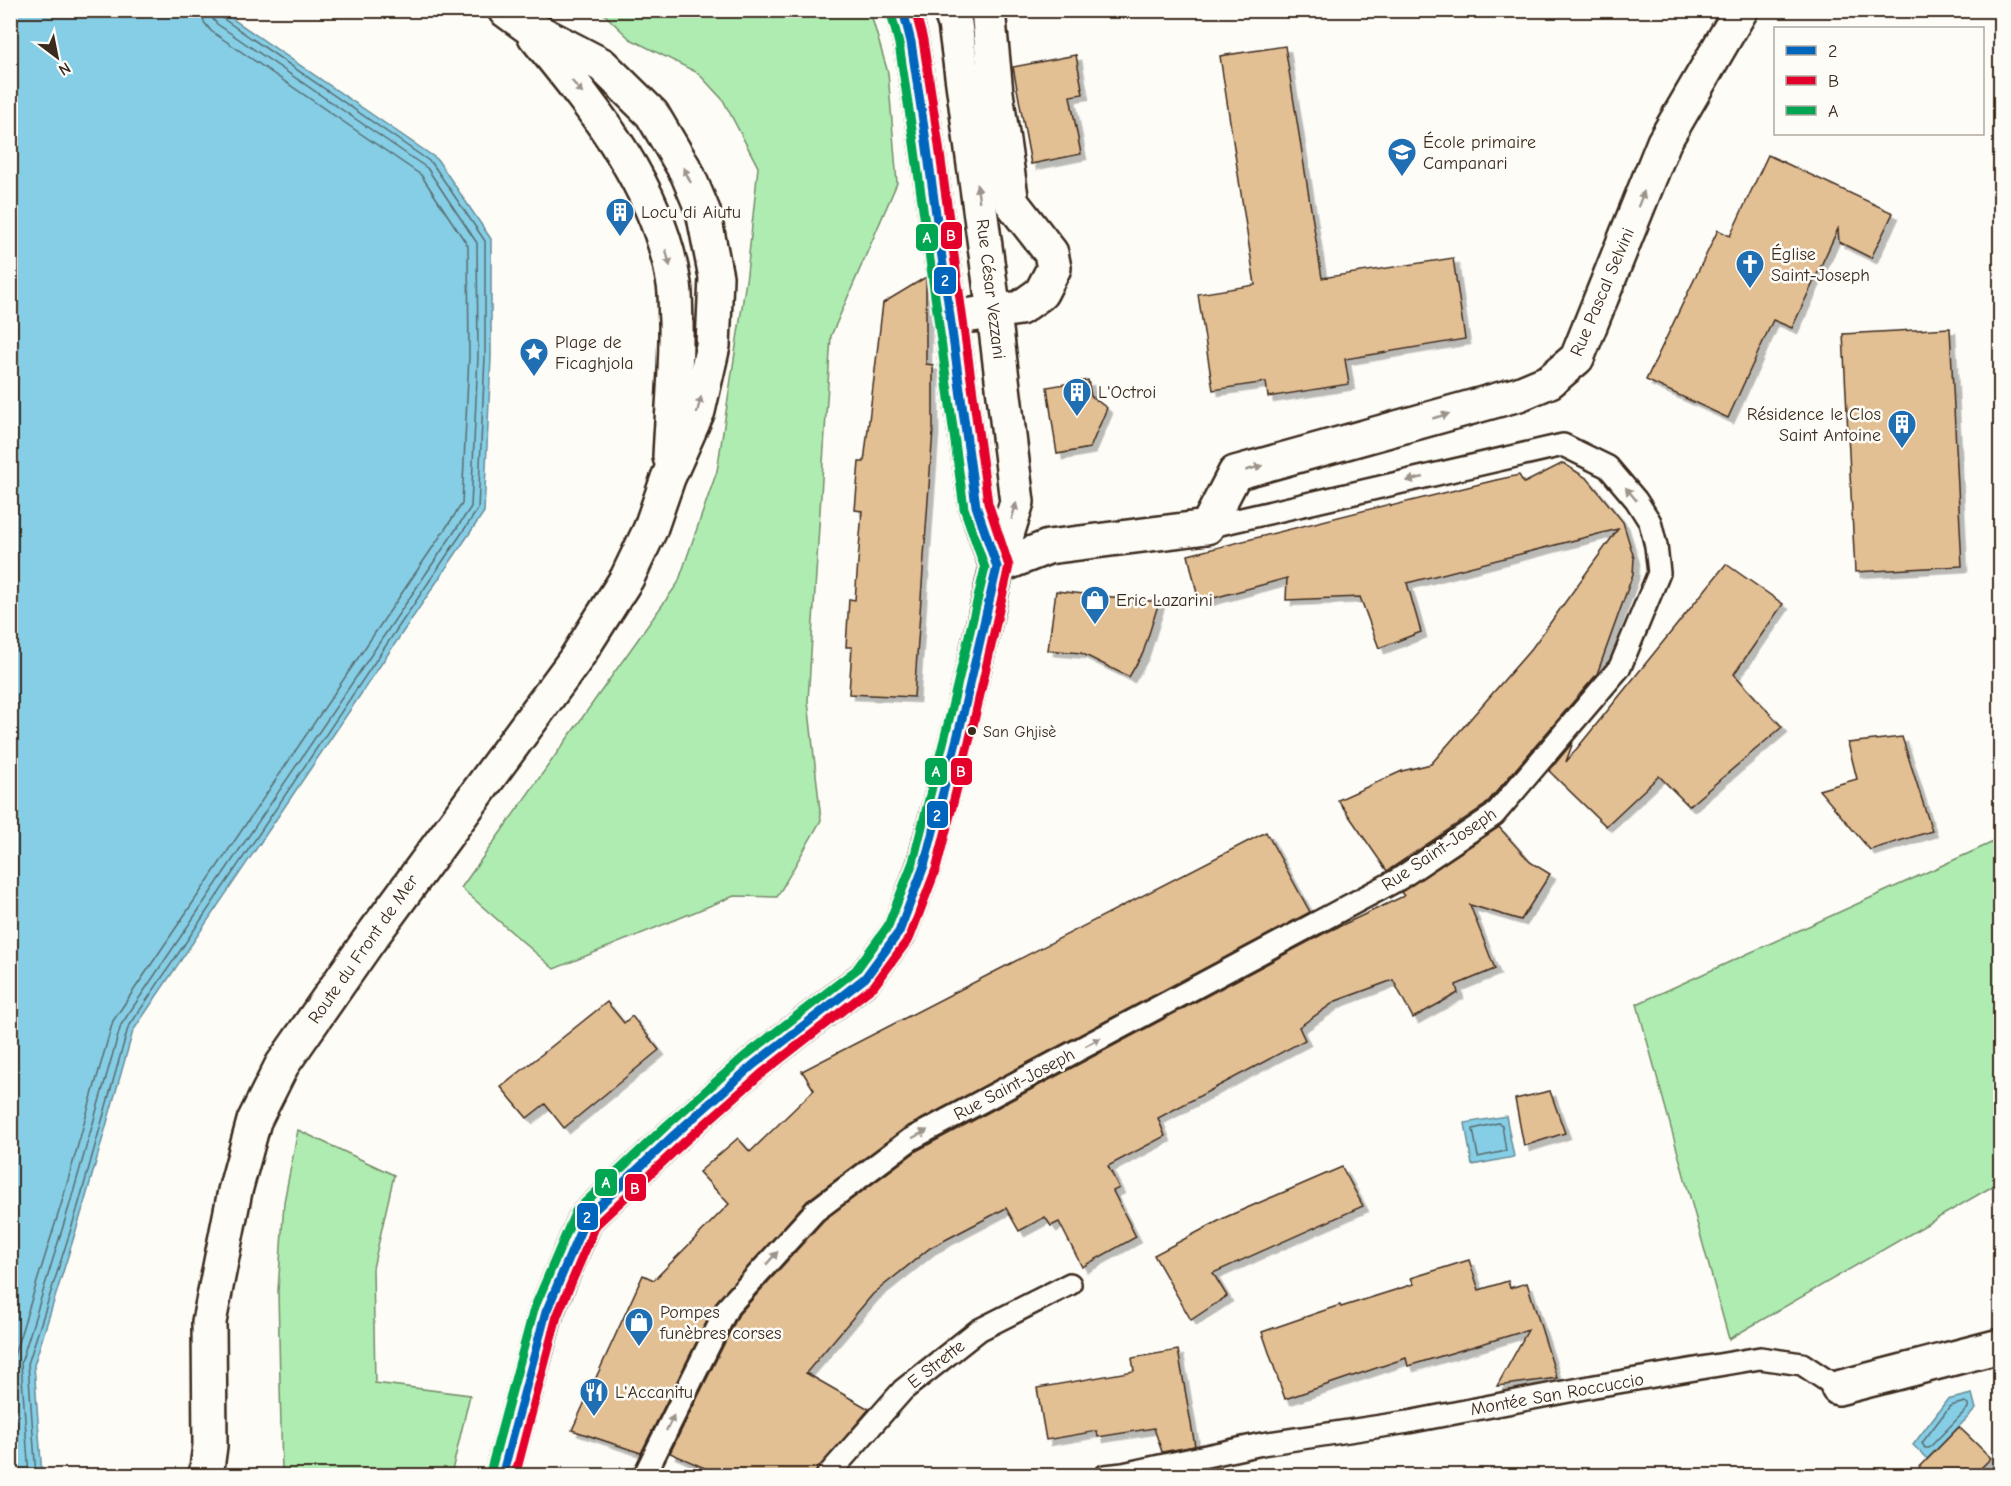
<svg xmlns="http://www.w3.org/2000/svg" width="2011" height="1486" font-family="'Comic Neue',sans-serif">
	<style>
		.green { fill: #aeecb2; stroke: #748b68; stroke-width: 1.5 }
		.water { fill: #85cee6; stroke: #678c96; stroke-width: 1.5 }
		.lines { fill: none; stroke-linecap: round; stroke-linejoin: round }
		.shore { stroke: #596c6e; stroke-width: 1.5 }
		.building { fill: #e3bf94; stroke: #3b2a1e; stroke-width: 1.5; filter: url(#shadow) }
		.service-casing { stroke: #3b2a1e; stroke-width: 26 }
		.minor-casing { stroke: #3b2a1e; stroke-width: 38 }
		.secondary-casing { stroke: #3b2a1e; stroke-width: 38 }
		.primary-casing { stroke: #3b2a1e; stroke-width: 38 }
		.service { stroke: #fdfcf7; stroke-width: 21 }
		.minor { stroke: #fdfcf7; stroke-width: 33 }
		.secondary { stroke: #fdfcf7; stroke-width: 33 }
		.primary { stroke: #fdfcf7; stroke-width: 33 }
		.bus-1-casing { stroke: #fdfcf7; stroke-width: 14 }
		.bus-2-casing { stroke: #fdfcf7; stroke-width: 14 }
		.bus-3-casing { stroke: #fdfcf7; stroke-width: 14 }
		.bus-1 { stroke: #0065bd; stroke-width: 9 }
		.bus-2 { stroke: #e4002b; stroke-width: 9 }
		.bus-3 { stroke: #00a651; stroke-width: 9 }
		.oneway { fill: #9c938a }
		.bus-dot { fill: #3b2a1e; stroke: #fdfcf7; stroke-width: 2 }
		.labels { text-anchor: middle; stroke-width: 5; stroke-linejoin: round; paint-order: stroke }
		.bus-label { font-size: 16px; fill: #3b2a1e; stroke: #fdfcf7; text-anchor: start }
		.poi-label { font-size: 18px; fill: #3b2a1e; stroke: #fdfcf7; text-anchor: start }
		.street-label { font-size: 18px; fill: #3b2a1e; stroke: #fdfcf7 }
		.line-badge { stroke: #fdfcf7; stroke-width: 2 }
		.badge-label { font-size: 16px; text-anchor: middle; font-weight: bold; fill: #fff }
	</style>
	<defs>
		<filter id="shadow"><feDropShadow dx="5.5" dy="5.5" stdDeviation="0" flood-color="#0004"/></filter>
	</defs>
	<rect width="100%" height="100%" fill="#fdfcf7"/>
	<filter id="ink" filterUnits="userSpaceOnUse"><feTurbulence type="fractalNoise" baseFrequency=".0167" numOctaves="2"/><feDisplacementMap in="SourceGraphic" scale="12" xChannelSelector="R" yChannelSelector="G"/><feConvolveMatrix kernelMatrix="1 2 1 2 8 2 1 2 1" color-interpolation-filters="sRGB"/></filter>
	<g filter="url(#ink)">
		<g class="green">
			<path d="M601 11H870L888 73 897 183 831 336 808 701 821 820 777 897 734 896 554 969 461 888 678 583 717 471 747 274 758 167 723 100 698 73 630 39Z"/>
			<path d="M2000 839V1182L1729 1339 1637 1004Z"/>
			<path d="M298 1130 394 1175 373 1268 375 1383 470 1395 451 1475H282L278 1291 284 1202Z"/>
		</g>
		<g class="water">
			<path d="M10 11H221L437 159 491 239V357L484 512 133 1031 82 1211 34 1365 42 1476 10 1475Z"/>
			<path d="M1506 1116 1514 1157 1472 1165 1465 1123Z"/>
			<path d="M1972 1394 1976 1409 1927 1459 1913 1445 1947 1400Z"/>
		</g>
		<g class="lines">
			<g class="shore">
				<path d="M1498 1123 1502 1125 1506 1151 1478 1157 1473 1129Z"/>
				<path d="M1965 1402 1968 1404V1408L1929 1448H1925L1922 1443 1950 1406Z"/>
				<path d="M20 1476 12 1362 61 1205 113 1021 462 504 469 356 468 246 421 175 211 31 204 22 202 10"/>
				<path d="M29 1476 21 1363 69 1207 121 1025 471 507 478 356 477 243 427 168 217 24 212 18 211 10"/>
				<path d="M36 1476 28 1364 77 1210 128 1028 478 509 485 357V241L432 163 222 18 218 10"/>
			</g>
		</g>
		<g class="building">
			<path d="M1285 46 1322 278 1453 258 1465 339 1345 359 1349 384 1268 397 1266 382 1213 390 1198 294 1255 285 1220 56Z"/>
			<path d="M1076 55 1083 94 1070 96 1081 154 1031 164 1013 67Z"/>
			<path d="M1768 155 1893 213 1871 258 1839 242 1838 229 1792 328 1773 320 1728 418 1646 380 1718 230 1730 236Z"/>
			<path d="M926 277V364L933 365V430L914 697 849 694 852 647H846L849 599 855 600 862 511 855 510 859 462H864L883 303Z"/>
			<path d="M1950 328 1962 566 1855 572 1843 334Z"/>
			<path d="M1088 380 1091 396 1107 408 1090 448 1057 454 1047 387Z"/>
			<path d="M1563 463 1588 479 1623 522 1634 558 1633 574 1597 674 1485 805 1387 871 1338 800 1402 771 1431 764 1532 648 1618 529 1407 583 1421 632 1379 648 1360 597 1286 600 1287 578 1199 602 1188 555 1390 504 1391 506 1496 480 1519 475 1524 483Z"/>
			<path d="M1726 564 1783 604 1734 674 1782 727 1689 806 1659 776 1606 826 1549 771 1573 742 1566 762Z"/>
			<path d="M1056 591 1159 602 1143 653 1129 677 1081 653 1048 650Z"/>
			<path d="M1902 737 1932 831 1870 850 1819 790 1857 779 1848 743Z"/>
			<path d="M1499 827 1530 862 1550 874 1521 920 1470 905 1495 969 1456 985 1458 993 1413 1018 1393 980 1336 1001 1299 1027 1305 1040 1158 1118 1165 1136 1108 1166 1119 1188 1113 1191 1136 1237 1082 1267 1059 1222 1051 1226 1045 1217 1019 1231 1006 1208 930 1248 873 1294 806 1373 869 1409 813 1476H723L670 1453 739 1314 824 1220 918 1150 1323 934 1404 896 1401 892Z"/>
			<path d="M1266 832 1310 912 905 1128 807 1201 717 1301 641 1453 572 1430 643 1275 654 1280 729 1204 699 1172 738 1138 750 1152 814 1090 802 1071Z"/>
			<path d="M607 1002 624 1023 632 1016 659 1050 564 1128 545 1104 527 1118 501 1087Z"/>
			<path d="M1550 1091 1565 1133 1524 1146 1515 1099Z"/>
			<path d="M1342 1167 1363 1206 1213 1273 1227 1296 1191 1320 1154 1255 1226 1217Z"/>
			<path d="M1469 1260 1479 1290 1508 1281 1510 1288 1527 1283 1557 1378 1497 1386 1528 1330 1408 1366 1406 1358 1285 1399 1262 1332 1340 1305 1341 1307 1414 1284 1411 1278Z"/>
			<path d="M1178 1350 1195 1446 1162 1452 1154 1428 1098 1437 1097 1431 1046 1440 1037 1388 1134 1371 1132 1358Z"/>
			<path d="M1959 1427 1991 1458 1973 1476H1911Z"/>
		</g>
		<g class="lines">
			<g class="service-casing">
				<g id="service">
					<path d="M644 1476 728 1307 815 1211 911 1139 1399 879 1494 815 1620 667 1659 573 1656 546 1650 522 1636 500 1608 467 1563 445 1207 527"/>
					<path d="M827 1476 903 1390 979 1330 1070 1284"/>
					<path d="M1105 1476 1123 1474 1262 1444 1408 1422 1595 1386 1760 1358 1802 1364 1838 1388"/>
				</g>
			</g>
			<g class="minor-casing">
				<g id="minor">
					<path d="M951 318 1020 308 1041 293 1054 268 1051 253 1012 203 996 93 988 10"/>
					<path d="M997 567 1048 547 1207 527 1235 473 1519 394 1550 381 1577 358 1664 142 1741 10"/>
					<path d="M1838 1388 2000 1346"/>
				</g>
			</g>
			<g class="secondary-casing">
				<g id="secondary">
					<path d="M903 10 911 42 926 141 976 506 997 567"/>
					<path d="M502 1476 546 1312 586 1218 674 1135 753 1065 865 978 899 932 924 866 960 727 997 567 1017 502 994 313 955 24 950 10"/>
				</g>
			</g>
			<g class="primary-casing">
				<g id="primary">
					<path d="M535 36C595 110 659 187 674 284 676 296 675 309 676 321 677 366 672 412 670 457"/>
					<path d="M206 1476 210 1446 209 1322 235 1191 254 1121 282 1065 367 943 575 660 627 578 650 530 668 478 698 411 713 346 716 277 703 211 687 173 652 114 602 65 527 26 505 10"/>
				</g>
			</g>
			<use href="#service" class="service"/>
			<use href="#minor" class="minor"/>
			<use href="#secondary" class="secondary"/>
			<use href="#primary" class="primary"/>
			<g class="bus-1-casing">
				<path id="bus-1" d="M502 1476 546 1312 586 1218 674 1135 753 1065 865 978 899 932 924 866 960 727 997 567 976 506 926 141 911 42 903 10"/>
			</g>
			<g class="bus-2-casing">
				<path id="bus-2" d="M515 1476 557 1316 596 1225 682 1144 761 1074 874 986 910 937 936 869 972 730 1009 566 988 503 938 139 923 40 915 10"/>
			</g>
			<g class="bus-3-casing">
				<path id="bus-3" d="M490 1473 534 1309 576 1211 666 1126 745 1056 856 970 888 926 913 862 948 724 985 568 964 508 914 143 899 44 891 13"/>
			</g>
			<use href="#bus-1" class="bus-1"/>
			<use href="#bus-2" class="bus-2"/>
			<use href="#bus-3" class="bus-3"/>
		</g>
		<defs><path id="oneway-solid" d="M-6-.8H1V-3.2L6.5 0L1 3.2V.8H-6Z" transform="scale(1.5)"/></defs>
		<g class="oneway">
			<use href="#oneway-solid" transform="translate(577 87) rotate(51)"/>
			<use href="#oneway-solid" transform="translate(687 175) rotate(-116)"/>
			<use href="#oneway-solid" transform="translate(978 193) rotate(-98)"/>
			<use href="#oneway-solid" transform="translate(1641 199) rotate(-69)"/>
			<use href="#oneway-solid" transform="translate(668 258) rotate(76)"/>
			<use href="#oneway-solid" transform="translate(699 405) rotate(-75)"/>
			<use href="#oneway-solid" transform="translate(1441 416) rotate(-16)"/>
			<use href="#oneway-solid" transform="translate(1254 468) rotate(-16)"/>
			<use href="#oneway-solid" transform="translate(1415 479) rotate(167)"/>
			<use href="#oneway-solid" transform="translate(1631 494) rotate(-130)"/>
			<use href="#oneway-solid" transform="translate(1014 511) rotate(-74)"/>
			<use href="#oneway-solid" transform="translate(1093 1042) rotate(-28)"/>
			<use href="#oneway-solid" transform="translate(920 1134) rotate(-28)"/>
			<use href="#oneway-solid" transform="translate(772 1258) rotate(-48)"/>
			<use href="#oneway-solid" transform="translate(670 1423) rotate(-64)"/>
		</g>
	</g>
	<defs>
		<g id="school-pin" transform="scale(1.5)"><path d="M0 17L-7.5 6A9.5 9.5 0 1 1 7.5 6Z" fill="#1f6fb2" stroke="#fdfcf7"/><path d="M0-5L7-2L0 1L-7-2ZM-4 1L0 2.5L4 1V4Q0 6-4 4Z" fill="#fff"/></g>
		<g id="building-pin" transform="scale(1.5)"><path d="M0 17L-7.5 6A9.5 9.5 0 1 1 7.5 6Z" fill="#1f6fb2" stroke="#fdfcf7"/><path d="M-4-6H4V6H1V3H-1V6H-4ZM-2.5-4.3h1.7v1.8h-1.7ZM.8-4.3h1.7v1.8H.8ZM-2.5-1h1.7V.8h-1.7ZM.8-1h1.7V.8H.8Z" fill="#fff"/></g>
		<g id="church-pin" transform="scale(1.5)"><path d="M0 17L-7.5 6A9.5 9.5 0 1 1 7.5 6Z" fill="#1f6fb2" stroke="#fdfcf7"/><path d="M-1.2-6h2.4v3.5h3.3v2.4h-3.3V6h-2.4V-.1h-3.3v-2.4h3.3Z" fill="#fff"/></g>
		<g id="sight-pin" transform="scale(1.5)"><path d="M0 17L-7.5 6A9.5 9.5 0 1 1 7.5 6Z" fill="#1f6fb2" stroke="#fdfcf7"/><path d="M0-6L1.8-2.2L6-1.7L2.9 1.2L3.7 5.4L0 3.3L-3.7 5.4L-2.9 1.2L-6-1.7L-1.8-2.2Z" fill="#fff"/></g>
		<g id="shop-pin" transform="scale(1.5)"><path d="M0 17L-7.5 6A9.5 9.5 0 1 1 7.5 6Z" fill="#1f6fb2" stroke="#fdfcf7"/><path d="M-5-2.5h2.3a2.7 3.5 0 0 1 5.4 0H5L5.5 6h-11ZM-1.5-2.5h3a1.5 2.3 0 0 0-3 0Z" fill="#fff"/></g>
		<g id="restaurant-pin" transform="scale(1.5)"><path d="M0 17L-7.5 6A9.5 9.5 0 1 1 7.5 6Z" fill="#1f6fb2" stroke="#fdfcf7"/><path d="M-5-6h1v4h1v-4h1v4h1v-4h1v5L-1.5 .5V6h-2V.5L-5-1ZM5-6V6H3V1.5H1.5Q1.5-4 5-6Z" fill="#fff"/></g>
	</defs>
	<g fill-rule="evenodd">
		<use href="#school-pin" x="1402" y="152"/>
		<use href="#building-pin" x="620" y="212"/>
		<use href="#church-pin" x="1750" y="264"/>
		<use href="#sight-pin" x="534" y="352"/>
		<use href="#building-pin" x="1077" y="392"/>
		<use href="#building-pin" x="1902" y="424"/>
		<use href="#shop-pin" x="1095" y="600"/>
		<use href="#shop-pin" x="639" y="1322"/>
		<use href="#restaurant-pin" x="594" y="1392"/>
	</g>
	<circle class="bus-dot" cx="972" cy="731" r="5"/>
	<g class="labels">
		<g class="bus-label">
			<text x="983" y="737">San Ghjisè</text>
		</g>
		<g class="poi-label">
			<text x="1423" y="148">École primaire<tspan x="1423" dy="21">Campanari</tspan></text>
			<text x="641" y="218">Locu di Aiutu</text>
			<text x="1771" y="260">Église<tspan x="1771" dy="21">Saint-Joseph</tspan></text>
			<text x="555" y="348">Plage de<tspan x="555" dy="21">Ficaghjola</tspan></text>
			<text x="1098" y="398">L'Octroi</text>
			<text x="1881" y="420" text-anchor="end">Résidence le Clos<tspan x="1881" dy="21">Saint Antoine</tspan></text>
			<text x="1116" y="606">Eric Lazarini</text>
			<text x="660" y="1318">Pompes<tspan x="660" dy="21">funèbres corses</tspan></text>
			<text x="615" y="1398">L'Accanitu</text>
		</g>
		<g class="street-label">
			<text transform="translate(991 289) rotate(83)" y="6">Rue César Vezzani</text>
			<text transform="translate(1602 292) rotate(-67)" y="6">Rue Pascal Selvini</text>
			<text transform="translate(1439 849) rotate(-34)" y="6">Rue Saint-Joseph</text>
			<text transform="translate(363 949) rotate(-55)" y="6">Route du Front de Mer</text>
			<text transform="translate(1014 1084) rotate(-28)" y="6">Rue Saint-Joseph</text>
			<text transform="translate(936 1364) rotate(-38)" y="6">E Strette</text>
			<text transform="translate(1557 1394) rotate(-10)" y="6">Montée San Roccuccio</text>
		</g>
	</g>
	<g class="line-badge">
		<rect x="940" y="221" width="23" height="29" rx="6" fill="#e4002b"/>
		<rect x="915" y="223" width="24" height="29" rx="6" fill="#00a651"/>
		<rect x="933" y="266" width="24" height="29" rx="6" fill="#0065bd"/>
		<rect x="924" y="757" width="24" height="29" rx="6" fill="#00a651"/>
		<rect x="950" y="757" width="23" height="29" rx="6" fill="#e4002b"/>
		<rect x="926" y="800" width="23" height="29" rx="6" fill="#0065bd"/>
		<rect x="594" y="1168" width="24" height="29" rx="6" fill="#00a651"/>
		<rect x="624" y="1173" width="23" height="29" rx="6" fill="#e4002b"/>
		<rect x="576" y="1202" width="23" height="29" rx="6" fill="#0065bd"/>
	</g>
	<g class="badge-label">
		<text x="951" y="241">B</text>
		<text x="927" y="243">A</text>
		<text x="945" y="286">2</text>
		<text x="936" y="777">A</text>
		<text x="961" y="777">B</text>
		<text x="937" y="821">2</text>
		<text x="606" y="1188">A</text>
		<text x="635" y="1194">B</text>
		<text x="587" y="1223">2</text>
	</g>
	<rect width="2011" height="1486" fill="none" stroke="#fdfcf7" stroke-width="36"/>
	<rect x="18" y="18" width="1975" height="1450" fill="none" stroke="#3b2a1e" stroke-width="2" filter="url(#ink)"/>
	<rect x="1774" y="27" width="210" height="108" fill="#fdfcf7" stroke="#afa8a0" stroke-width="1.5"/>
	<rect x="1786" y="46" width="30" height="9" fill="#0065bd" stroke="#afa8a0" stroke-width="1.5"/>
	<text x="1828" y="57" font-size="18" fill="#3b2a1e">2</text>
	<rect x="1786" y="76" width="30" height="9" fill="#e4002b" stroke="#afa8a0" stroke-width="1.5"/>
	<text x="1828" y="87" font-size="18" fill="#3b2a1e">B</text>
	<rect x="1786" y="106" width="30" height="9" fill="#00a651" stroke="#afa8a0" stroke-width="1.5"/>
	<text x="1828" y="117" font-size="18" fill="#3b2a1e">A</text>
	<g transform="translate(57 57) rotate(148)" stroke="#fdfcf7" stroke-width="4.5" paint-order="stroke">
	<path d="M0-4.5L10 22L0 15L-10 22Z" fill="#3b2a1e"/>
	<text y="-9" font-size="16" font-weight="bold" text-anchor="middle" fill="#3b2a1e">N</text>
	</g>
</svg>
